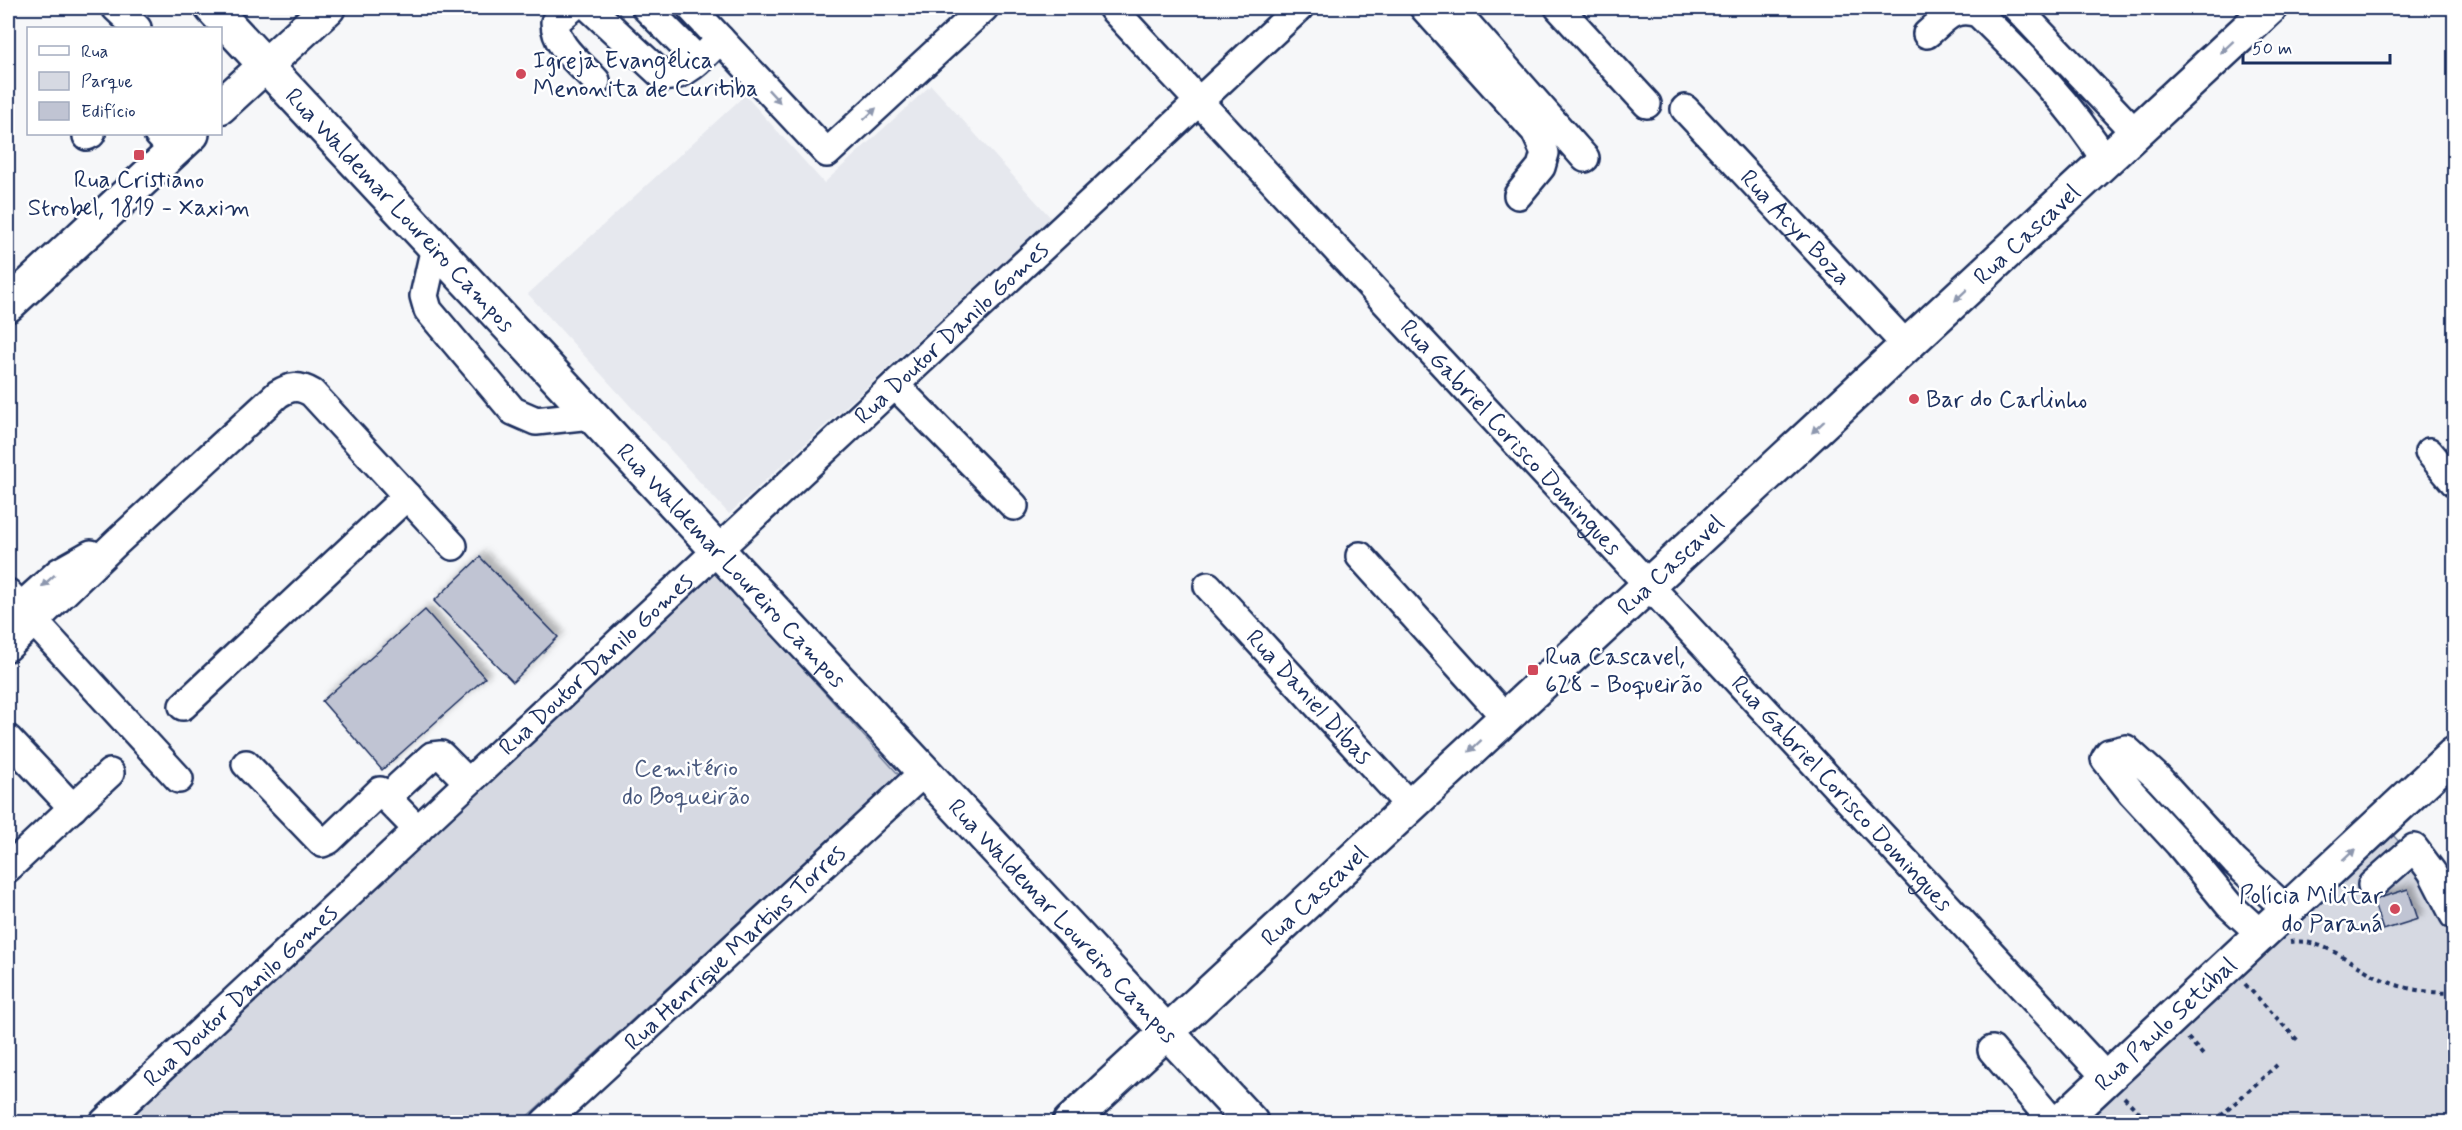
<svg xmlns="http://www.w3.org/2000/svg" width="2462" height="1130" font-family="Mynerve,sans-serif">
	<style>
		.built { fill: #e6e8ee }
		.green { fill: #d6d9e2; stroke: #7884a0; stroke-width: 1.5 }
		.building { fill: #c0c4d3; stroke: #1b2f5e; stroke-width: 1.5; filter: url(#shadow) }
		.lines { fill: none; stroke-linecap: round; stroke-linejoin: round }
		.minor-casing { stroke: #1b2f5e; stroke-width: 32 }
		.major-casing { stroke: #1b2f5e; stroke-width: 38 }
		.path { stroke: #1b2f5e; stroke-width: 4; stroke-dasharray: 4.5 4.5; stroke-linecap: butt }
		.minor { stroke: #fff; stroke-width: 27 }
		.major { stroke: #fff; stroke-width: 33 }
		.oneway { fill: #8d97ae }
		.poi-dot { fill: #d1495b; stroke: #fff; stroke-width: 2 }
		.labels { text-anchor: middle; stroke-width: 5; stroke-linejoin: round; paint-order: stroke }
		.poi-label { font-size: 24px; fill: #1b2f5e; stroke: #fff; text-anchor: start }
		.street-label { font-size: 24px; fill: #1b2f5e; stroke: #fff }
		.park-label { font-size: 24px; fill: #4a5a7f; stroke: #fff }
	</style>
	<defs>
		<filter id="shadow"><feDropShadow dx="5.5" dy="-5.5" stdDeviation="3" flood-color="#0004"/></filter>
	</defs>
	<rect width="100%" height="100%" fill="#f6f7f9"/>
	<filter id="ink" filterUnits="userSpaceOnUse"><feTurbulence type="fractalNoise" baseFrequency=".0167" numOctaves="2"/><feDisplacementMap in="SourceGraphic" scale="12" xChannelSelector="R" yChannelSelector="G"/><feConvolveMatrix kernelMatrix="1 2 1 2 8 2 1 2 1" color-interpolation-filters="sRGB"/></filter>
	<g filter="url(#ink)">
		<path class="built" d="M931 85 1051 218 729 514 528 294 745 95 824 183Z"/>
		<g class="green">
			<path d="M712 568 899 775 521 1122H114Z"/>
			<path d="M2392 834 2431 877 2454 929V1122H2079Z"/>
		</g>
		<g class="building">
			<path d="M480 557 558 637 513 682 434 601Z"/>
			<path d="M425 610 485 678 382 770 322 701Z"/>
			<path d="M2408 889 2418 919 2383 930 2373 900Z"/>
		</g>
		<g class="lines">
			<g class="minor-casing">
				<g id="minor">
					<path d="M116 8 137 28"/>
					<path d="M572 8 555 22C555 47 580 63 596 81"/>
					<path d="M590 8 663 76C684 80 707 53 720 39"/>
					<path d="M646 8 698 60"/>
					<path d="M691 8 827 153 984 8"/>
					<path id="s1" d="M1112 8 2107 1078"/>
					<path d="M1424 8 1535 131 1545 153 1541 167 1518 195"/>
					<path d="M1453 8 1585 158"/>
					<path d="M1559 8 1647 104"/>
					<path d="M2017 8 2124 121 2133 134"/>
					<path d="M1927 34C1945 19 1953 5 1978 13 2025 59 2071 104 2105 160"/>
					<path id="s2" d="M1685 109 1906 345"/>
					<path d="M158 134 174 151"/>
					<path d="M87 136 91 134"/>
					<path d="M435 247 424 296 428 310 513 411 536 421 591 415"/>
					<path d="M895 385 1014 506"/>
					<path d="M2429 452 2454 482"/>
					<path d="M1360 556 1506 718"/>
					<path id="s3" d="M1208 586 1410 806"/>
					<path d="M8 593 179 779"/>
					<path d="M8 618 59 572 91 554"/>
					<path d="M8 647 117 542 278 394C291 386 299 385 312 393L453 546"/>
					<path d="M183 706 407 496"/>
					<path d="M8 739 73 808"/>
					<path d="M246 764 322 843 329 840 380 791 418 830"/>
					<path d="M399 786 432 756 441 755 468 782"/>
					<path d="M8 868 110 773"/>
					<path d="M2372 885 2414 848 2432 872 2454 915"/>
					<path d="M2262 935 2229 905 2179 844 2132 793 2105 759 2109 753 2126 749 2159 779 2235 862 2288 911"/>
					<path d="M1992 1050 2053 1122"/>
					<path id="s4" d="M104 1122 1299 8"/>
					<path id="s5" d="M545 1122 924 772"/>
				</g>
			</g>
			<g class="major-casing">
				<g id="major">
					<path id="s6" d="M212 8 1251 1122"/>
					<path d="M220 107 328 8"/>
					<path d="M8 305 192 134"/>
					<path id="s7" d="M1070 1122 2270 8"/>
					<path id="s8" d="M2060 1122 2454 754"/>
				</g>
			</g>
			<g class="path">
				<path d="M2450 935 2454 948"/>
				<path d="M2290 942C2325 937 2355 968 2386 981 2407 990 2432 993 2454 993"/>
				<path d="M2245 984 2300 1043"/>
				<path d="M2188 1038 2203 1055"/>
				<path d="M2124 1097 2148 1122"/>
				<path d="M2214 1122 2277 1065"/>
			</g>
			<use href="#minor" class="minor"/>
			<use href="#major" class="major"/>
		</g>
		<defs><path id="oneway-solid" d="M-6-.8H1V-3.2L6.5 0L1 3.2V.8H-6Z" transform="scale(1.5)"/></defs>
		<g class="oneway">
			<use href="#oneway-solid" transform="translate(2227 47) rotate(137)"/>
			<use href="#oneway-solid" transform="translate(774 96) rotate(47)"/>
			<use href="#oneway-solid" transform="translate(870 114) rotate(-43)"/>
			<use href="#oneway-solid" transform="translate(1961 295) rotate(137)"/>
			<use href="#oneway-solid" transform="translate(1818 427) rotate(137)"/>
			<use href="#oneway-solid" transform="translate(48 581) rotate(138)"/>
			<use href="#oneway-solid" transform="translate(1475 746) rotate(137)"/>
			<use href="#oneway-solid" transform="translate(2349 855) rotate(-43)"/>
		</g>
	</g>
	<g class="poi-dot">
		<circle cx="521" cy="74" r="6"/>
		<rect x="133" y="149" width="12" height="12" rx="3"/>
		<circle cx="1914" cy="399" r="6"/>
		<rect x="1527" y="664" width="12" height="12" rx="3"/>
		<circle cx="2395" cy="909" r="6"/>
	</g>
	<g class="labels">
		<g class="poi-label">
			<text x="533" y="68">Igreja Evangélica<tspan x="533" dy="28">Menonita de Curitiba</tspan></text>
			<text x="139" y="187" text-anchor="middle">Rua Cristiano<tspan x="139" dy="28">Strobel, 1819 - Xaxim</tspan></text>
			<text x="1926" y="407">Bar do Carlinho</text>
			<text x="1545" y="664">Rua Cascavel,<tspan x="1545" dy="28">628 - Boqueirão</tspan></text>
			<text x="2383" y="903" text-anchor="end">Polícia Militar<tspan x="2383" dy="28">do Paraná</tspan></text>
		</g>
		<g class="street-label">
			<text dy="8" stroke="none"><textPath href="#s6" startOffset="276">Rua Waldemar Loureiro Campos</textPath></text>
			<text dy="8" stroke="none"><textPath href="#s2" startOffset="162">Rua Acyr Boza</textPath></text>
			<text dy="8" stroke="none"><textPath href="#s7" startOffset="1305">Rua Cascavel</textPath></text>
			<text dy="8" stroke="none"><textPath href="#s4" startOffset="1158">Rua Doutor Danilo Gomes</textPath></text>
			<text dy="8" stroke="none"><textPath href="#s1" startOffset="586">Rua Gabriel Corisco Domingues</textPath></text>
			<text dy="8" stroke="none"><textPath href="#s6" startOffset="762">Rua Waldemar Loureiro Campos</textPath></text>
			<text dy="8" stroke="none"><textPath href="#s7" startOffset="819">Rua Cascavel</textPath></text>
			<text dy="8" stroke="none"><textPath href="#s4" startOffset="672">Rua Doutor Danilo Gomes</textPath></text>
			<text dy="8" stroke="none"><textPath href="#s3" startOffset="150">Rua Daniel Dibas</textPath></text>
			<text dy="8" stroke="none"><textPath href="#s1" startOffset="1072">Rua Gabriel Corisco Domingues</textPath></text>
			<text dy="8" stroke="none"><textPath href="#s7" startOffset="333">Rua Cascavel</textPath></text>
			<text dy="8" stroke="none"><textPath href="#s6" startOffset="1248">Rua Waldemar Loureiro Campos</textPath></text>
			<text dy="8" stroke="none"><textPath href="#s5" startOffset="258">Rua Henrique Martins Torres</textPath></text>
			<text dy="8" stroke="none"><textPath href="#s4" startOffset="186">Rua Doutor Danilo Gomes</textPath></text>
			<text dy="8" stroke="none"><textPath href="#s8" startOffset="144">Rua Paulo Setúbal</textPath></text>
		</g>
		<g class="park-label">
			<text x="686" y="776">Cemitério<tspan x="686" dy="28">do Boqueirão</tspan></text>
		</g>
	</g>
	<rect width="2462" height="1130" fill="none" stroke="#fff" stroke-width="30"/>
	<rect x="15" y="15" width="2432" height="1100" fill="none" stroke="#1b2f5e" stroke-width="2" filter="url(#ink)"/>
	<rect x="27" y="27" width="195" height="108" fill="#ffffff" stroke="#a4acbf" stroke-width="1.5"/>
	<rect x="39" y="46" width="30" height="9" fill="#ffffff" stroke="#a4acbf" stroke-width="1.5"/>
	<text x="81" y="57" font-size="18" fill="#1b2f5e">Rua</text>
	<rect x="39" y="72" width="30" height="18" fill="#d6d9e2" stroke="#a4acbf" stroke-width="1.5"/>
	<text x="81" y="87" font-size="18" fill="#1b2f5e">Parque</text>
	<rect x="39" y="102" width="30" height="18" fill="#c0c4d3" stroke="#a4acbf" stroke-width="1.5"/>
	<text x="81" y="117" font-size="18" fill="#1b2f5e">Edifício</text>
	<path d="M2243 54v9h147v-9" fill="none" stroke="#1b2f5e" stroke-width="3"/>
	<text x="2252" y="54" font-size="18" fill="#1b2f5e" stroke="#ffffff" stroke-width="4.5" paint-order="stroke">50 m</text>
</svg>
